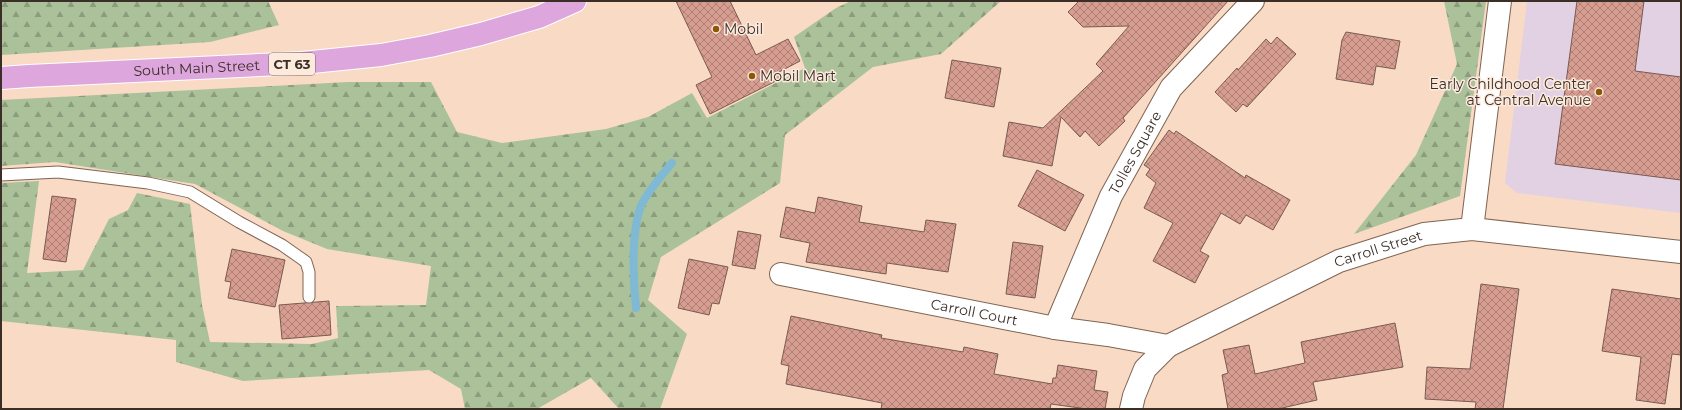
<svg xmlns="http://www.w3.org/2000/svg" width="1682" height="410" font-family="Montserrat,sans-serif">
	<style>
		.education { fill: #e1d1e3 }
		.forest { fill: url(#forest-firs) }
		.lines { fill: none; stroke-linecap: round; stroke-linejoin: round }
		.stream { stroke: #7fb9d3; stroke-width: 8 }
		.building { fill: url(#building-cross-hatch); stroke: #7a5a53 }
		.service-casing { stroke: #7f6452; stroke-width: 13 }
		.minor-casing { stroke: #7f6452; stroke-width: 24 }
		.primary-casing { stroke: #fff; stroke-width: 24 }
		.service { stroke: #fff; stroke-width: 11 }
		.minor { stroke: #fff; stroke-width: 22 }
		.primary { stroke: #dda6dd; stroke-width: 22 }
		.poi-dot { fill: #8c5706; stroke: #fceadd; stroke-width: 1.5 }
		.labels { text-anchor: middle; stroke-width: 3; stroke-linejoin: round; paint-order: stroke }
		.shield { fill: #fceadd; stroke: #74665e; stroke-width: 1 }
		.shield-label { font-size: 13px; font-weight: bold; fill: #3a2e27 }
		.poi-label { font-size: 14px; fill: #3a2e27; stroke: #fceadd; text-anchor: start }
		.street-label { font-size: 14px; fill: #3a2e27; stroke: #fceadd }
	</style>
	<defs>
		<pattern id="forest-firs" width="22" height="20" patternUnits="userSpaceOnUse"><rect width="22" height="20" fill="#abc19a"/><path d="M5 1l3.5 6h-7zM16 11l3.5 6h-7z" fill="#8c9d7e"/></pattern>
		<pattern id="building-cross-hatch" width="8" height="8" patternUnits="userSpaceOnUse"><rect width="8" height="8" fill="#d79d91"/><path d="M0 0l8 8M0 8l8-8" fill="none" stroke="#af8076"/></pattern>
	</defs>
	<rect width="100%" height="100%" fill="#f8dac5"/>
	<path class="education" d="M1527 1H1681V213L1517 193 1505 183Z"/>
	<g class="forest">
		<path d="M1 1H268L279 25 210 42 1 55Z"/>
		<path d="M851 1H1001L941 54 873 67 785 135 780 183 661 257 648 300 687 334 660 409H619L591 378 537 409H465L461 389 429 370 243 381 176 362V340L1 321V183L39 181 27 273 83 270 109 219 128 210 137 193 190 204 202 305 210 342 312 344 338 338 336 306 426 305 431 266 327 249 283 231 195 184 55 162 1 166V100L348 82H431L457 132 502 143 606 129 648 117 692 93 707 118 805 68 794 37 836 8Z"/>
		<path d="M1444 1H1486L1460 196 1354 234 1416 155 1457 64Z"/>
	</g>
	<g class="lines">
		<path class="stream" d="M636 308C633 280 631 232 641 206 647 192 662 175 672 163"/>
	</g>
	<g class="building">
		<path d="M676 1H730L756 55 788 39 800 61 779 72 782 78 710 114 696 85 712 77Z"/>
		<path d="M1079 1H1228L1123 118 1125 121 1099 146 1085 131 1080 137 1061 117 1052 166 1003 156 1009 122 1043 128 1103 71 1096 64 1129 26 1083 27 1068 12Z"/>
		<path d="M1577 1H1644L1635 71 1681 77V180L1555 164Z"/>
		<path d="M1346 32 1400 41 1395 69 1376 66 1373 85 1336 79 1342 40Z"/>
		<path d="M1277 37 1296 54 1247 107 1243 104 1236 112 1215 92 1237 68 1238 70 1266 39 1271 44Z"/>
		<path d="M952 60 1001 68 994 107 945 98Z"/>
		<path d="M1169 130 1174 134 1176 131 1245 178 1246 175 1290 200 1273 230 1246 215 1240 224 1221 213 1200 251 1209 256 1195 283 1153 261 1173 223 1144 208 1156 183 1146 175 1150 169 1144 165Z"/>
		<path d="M1037 170 1084 195 1065 231 1018 206Z"/>
		<path d="M52 196 76 199 66 262 43 259Z"/>
		<path d="M818 197 862 206 859 222 924 232 926 220 956 224 948 272 887 263 886 274 806 262 810 243 780 237 786 207 815 213Z"/>
		<path d="M738 231 761 235 755 269 732 265Z"/>
		<path d="M1013 242 1043 246 1035 298 1006 294Z"/>
		<path d="M232 249 285 260 275 307 228 298 231 282 225 281Z"/>
		<path d="M689 259 728 267 719 304 712 303 709 315 678 308Z"/>
		<path d="M1481 284 1519 289 1503 409H1475L1476 402 1425 399 1427 367 1470 369Z"/>
		<path d="M1612 289 1681 299V355L1672 354 1665 404 1636 400 1641 357 1602 351Z"/>
		<path d="M329 301 331 335 282 339 279 305Z"/>
		<path d="M791 316 882 335 881 338 963 352 964 347 998 354 994 374 1052 384 1053 378H1056L1058 365 1097 371 1094 390 1108 392 1105 409H1087L1051 404 1050 409H881L882 403 786 384 789 366 781 364Z"/>
		<path d="M1395 323 1403 367 1313 382 1317 400 1278 409H1228L1222 375 1228 373 1223 350 1249 345 1255 374 1305 363 1301 342Z"/>
	</g>
	<g class="lines">
		<g class="service-casing">
			<path id="service" d="M1 175 58 172 148 183 190 192 239 222 282 245 302 259 306 262 309 272V297"/>
		</g>
		<g class="minor-casing">
			<g id="minor">
				<path d="M1472 229 1500 1"/>
				<path id="s1" d="M781 274 1055 328 1108 335 1168 346"/>
				<path id="s2" d="M1055 328 1111 196 1171 88 1253 1"/>
				<path id="s3" d="M1131 409 1134 396 1145 369 1168 346 1339 261 1424 234 1472 229 1681 252"/>
			</g>
		</g>
		<g class="primary-casing">
			<g id="primary">
				<path id="s4" d="M1 78 29 76 302 63 381 55 430 46 481 34 539 17 575 1"/>
			</g>
		</g>
		<use href="#service" class="service"/>
		<use href="#minor" class="minor"/>
		<use href="#primary" class="primary"/>
	</g>
	<g class="poi-dot">
		<circle cx="716" cy="29" r="4"/>
		<circle cx="752" cy="76" r="4"/>
		<circle cx="1599" cy="92" r="4"/>
	</g>
	<g class="labels">
		<rect class="shield" x="269" y="53" width="46" height="22" rx="3"/>
		<g class="shield-label">
			<text x="292" y="69">CT 63</text>
		</g>
		<g class="poi-label">
			<text x="724" y="34">Mobil</text>
			<text x="760" y="81">Mobil Mart</text>
			<text x="1591" y="89" text-anchor="end">Early Childhood Center<tspan x="1591" dy="16">at Central Avenue</tspan></text>
		</g>
		<g class="street-label">
			<text dy="5" stroke="none"><textPath href="#s4" startOffset="196">South Main Street</textPath></text>
			<text dy="5" stroke="none"><textPath href="#s2" startOffset="193">Tolles Square</textPath></text>
			<text dy="5" stroke="none"><textPath href="#s3" startOffset="307">Carroll Street</textPath></text>
			<text dy="5" stroke="none"><textPath href="#s1" startOffset="197">Carroll Court</textPath></text>
		</g>
	</g>
	<rect width="1682" height="410" fill="none" stroke="#3a2e27" stroke-width="4"/>
</svg>
